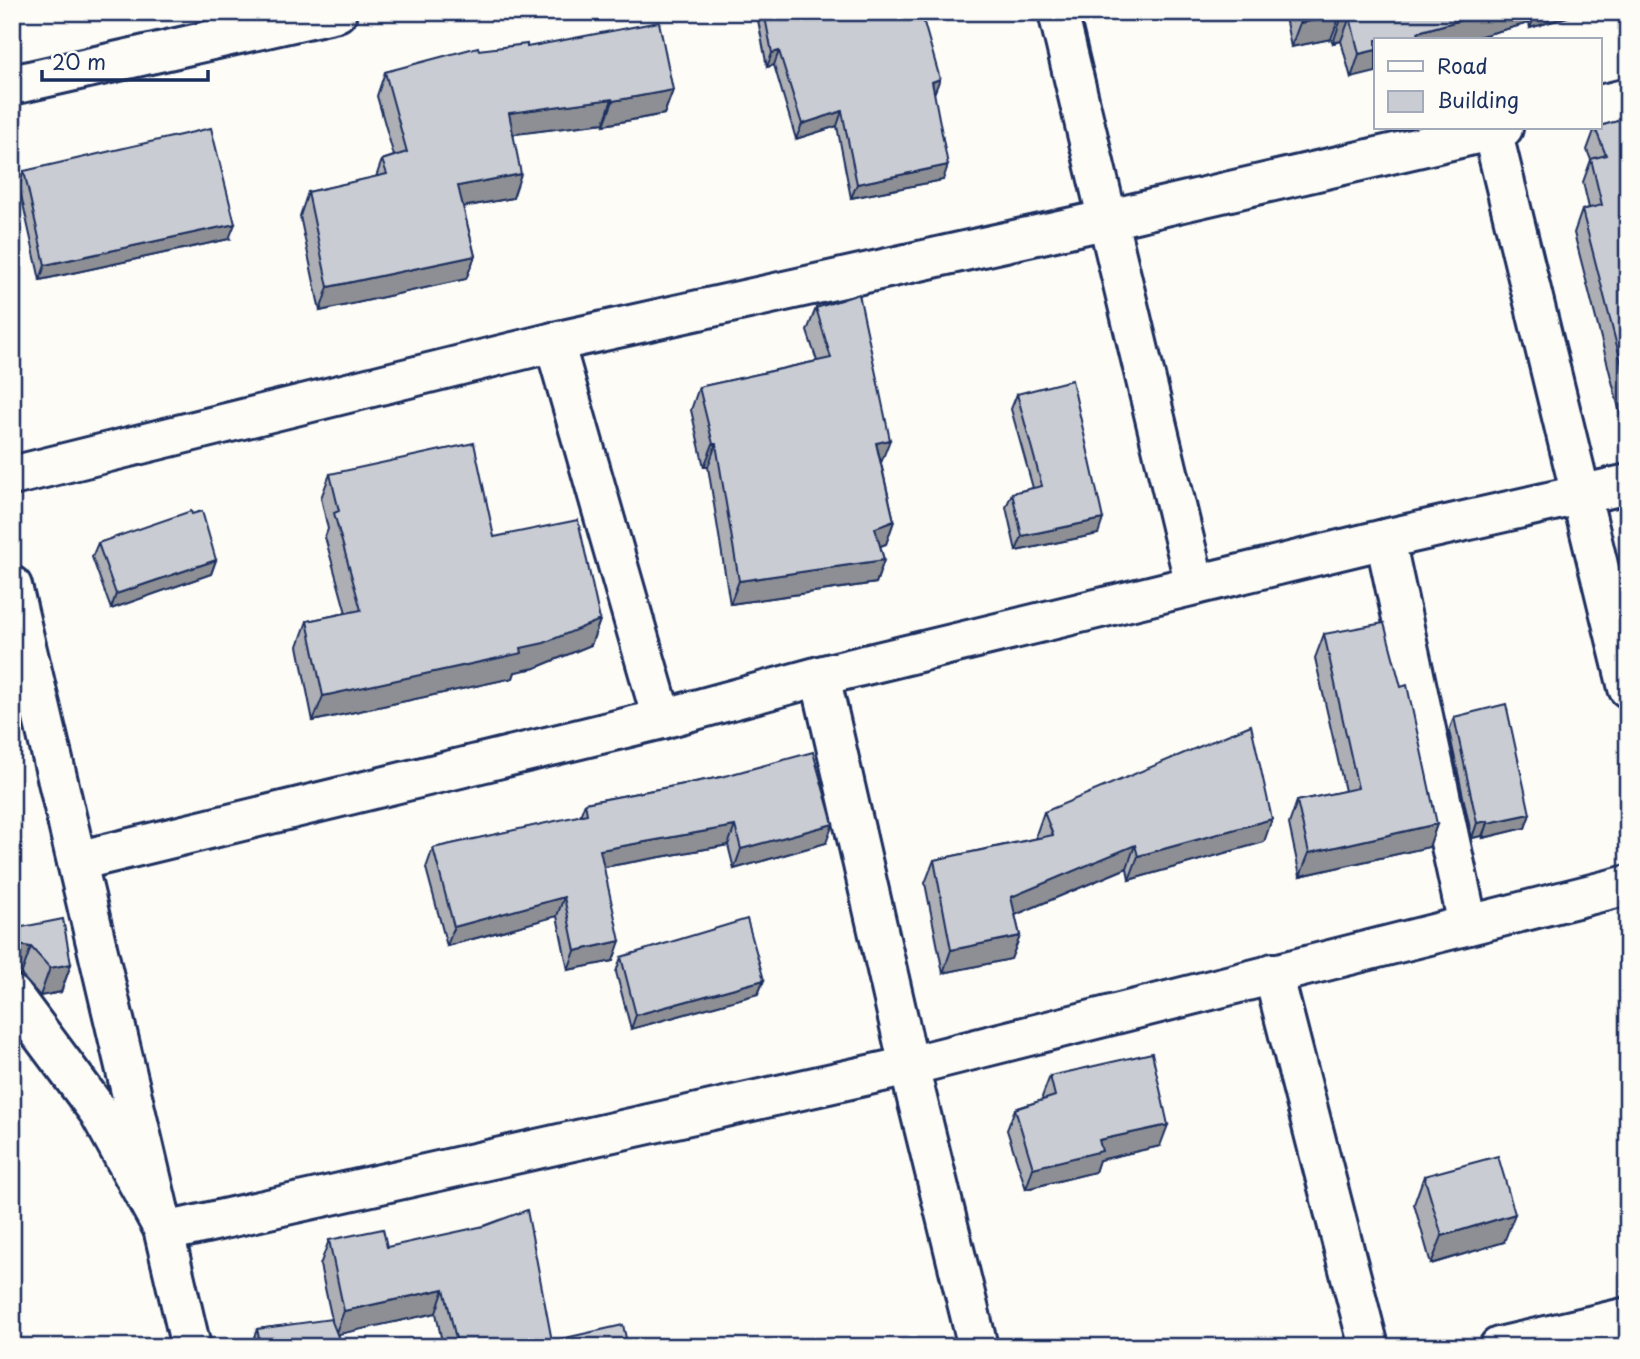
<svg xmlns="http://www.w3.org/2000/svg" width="1640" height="1359" font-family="'Playpen Sans',sans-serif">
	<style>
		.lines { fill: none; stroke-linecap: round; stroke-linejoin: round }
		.minor-casing { stroke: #1b2f5e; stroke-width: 44 }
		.minor { stroke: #fdfcf7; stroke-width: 38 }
		.wall { fill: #adafb5; stroke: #1b2f5e; stroke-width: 2 }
		.shaded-wall { fill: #8d8f94; stroke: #1b2f5e; stroke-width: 2 }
		.building { fill: #c9ccd3; stroke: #1b2f5e; stroke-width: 2 }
	</style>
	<rect width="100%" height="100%" fill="#fdfcf7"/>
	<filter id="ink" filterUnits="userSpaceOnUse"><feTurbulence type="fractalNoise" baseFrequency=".0143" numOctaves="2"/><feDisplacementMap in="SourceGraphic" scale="14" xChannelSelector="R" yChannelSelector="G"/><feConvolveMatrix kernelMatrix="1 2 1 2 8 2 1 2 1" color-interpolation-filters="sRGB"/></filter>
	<g filter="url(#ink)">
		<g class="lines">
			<g class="minor-casing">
				<g id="minor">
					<path d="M1058 12 1195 585"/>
					<path d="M12 85 337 12"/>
					<path d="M1600 105 1628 98"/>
					<path d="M1492 130 1628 688"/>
					<path d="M554 342 662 719"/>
					<path d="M12 476 554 342 1109 219 1503 128"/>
					<path d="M1385 539 1468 925"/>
					<path d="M12 586 191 1347"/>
					<path d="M820 676 909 1066 978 1347"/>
					<path d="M77 861 662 719 820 676 1385 539 1628 484"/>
					<path d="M1273 973 1369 1347"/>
					<path d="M12 995 99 1112 165 1232 909 1066 1628 885"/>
					<path d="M1499 1347 1628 1317"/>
				</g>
			</g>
			<use href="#minor" class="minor"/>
		</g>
		<g class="wall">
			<path d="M758 12H921L934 94 943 180 851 198 837 126 796 139 774 65 767 67 757 15Z"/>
			<path d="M1284 12H1584L1530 28 1529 23 1466 40H1376L1351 78 1341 41 1333 43 1331 39 1291 47Z"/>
			<path d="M527 47 673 90 664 114 604 125V123L513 134V198L463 207 475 256 466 279 320 311 300 216 308 192 376 177 382 160 394 156 377 96 385 72 479 50Z"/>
			<path d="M1628 118V444L1574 233 1582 210 1589 208 1583 182 1591 160 1587 150 1595 128Z"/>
			<path d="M24 171 229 239 40 280 19 186Z"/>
			<path d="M816 308 881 463 894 521 886 544 880 546 884 560 876 583 730 604 708 467H704L691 410 699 387 817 361 807 331Z"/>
			<path d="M1017 394 1098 534 1016 551 1006 507 1012 493 1033 488 1011 409Z"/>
			<path d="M330 474 494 537 600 620 591 645 535 668 515 672 513 678 313 721 298 646 307 621 346 613 325 537 328 529 321 498Z"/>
			<path d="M192 514 216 560 211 574 111 609 92 557 98 543Z"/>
			<path d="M1324 634 1437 824 1429 847 1300 876 1289 824 1297 801 1345 791 1315 658Z"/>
			<path d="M1454 717 1530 814 1525 828 1483 838 1482 836 1472 838 1449 731Z"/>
			<path d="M721 777 826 843 734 869 728 845 604 867 613 961 568 970 557 916 447 946 426 868 433 848 580 816 585 803Z"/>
			<path d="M1044 812 1264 842 1129 880 1127 868 1015 915 1020 936 1011 959 943 973 925 883 934 860 1037 838 1036 835Z"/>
			<path d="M12 929 71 964 61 992 40 996 21 975Z"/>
			<path d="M621 957 764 980 758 994 631 1029 616 972Z"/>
			<path d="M1050 1076 1160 1146 1099 1160 1095 1172 1026 1189 1007 1130 1015 1109 1043 1100 1042 1097Z"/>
			<path d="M1424 1176 1504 1242 1431 1264 1414 1204Z"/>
			<path d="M329 1240 387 1247 552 1341 628 1347H443L436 1313 337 1334 342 1347H251L257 1329 332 1320 320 1265Z"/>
		</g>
		<g class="shaded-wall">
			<path d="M1490 12H1533L1529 23 1466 40H1415L1418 32Z"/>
			<path d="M1536 12H1584L1530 28Z"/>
			<path d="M1340 15 1331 39 1291 47 1300 23Z"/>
			<path d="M1350 17 1341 41 1333 43 1341 19Z"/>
			<path d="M1376 50V72L1351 78 1359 54Z"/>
			<path d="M779 51 774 65 767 67 772 53Z"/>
			<path d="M940 79 934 94 932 82Z"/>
			<path d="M673 90 664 114 604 125 613 101Z"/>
			<path d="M612 99 604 123 500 136 509 113Z"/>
			<path d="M842 111 837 126 796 139 802 124Z"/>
			<path d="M948 165 943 180 851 198 857 184Z"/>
			<path d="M521 174 513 198 450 209 458 186Z"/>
			<path d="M235 224 229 239 40 280 45 265Z"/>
			<path d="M475 256 466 279 320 311 328 287Z"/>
			<path d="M890 440 881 463 876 443Z"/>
			<path d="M713 444H716L708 467H704Z"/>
			<path d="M1103 519 1098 534 1016 551 1022 536Z"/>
			<path d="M894 521 886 544 867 551 875 528Z"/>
			<path d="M216 560 211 574 111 609 116 594Z"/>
			<path d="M884 560 876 583 730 604 739 581Z"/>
			<path d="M600 620 591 645 535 668 515 672 513 678 313 721 323 696 521 648Z"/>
			<path d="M1530 814 1525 828 1483 838 1488 823Z"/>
			<path d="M1272 819 1264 842 1129 880 1138 856Z"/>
			<path d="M1488 821 1482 836 1472 838 1477 823Z"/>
			<path d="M833 824 826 843 734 869 741 849Z"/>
			<path d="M1437 824 1429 847 1300 876 1309 853Z"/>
			<path d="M735 826 728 845 593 869 600 850Z"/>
			<path d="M1135 845 1127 868 1003 920 1011 897Z"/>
			<path d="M564 897 557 916 447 946 454 927Z"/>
			<path d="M1020 936 1011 959 943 973 951 950Z"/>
			<path d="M620 941 613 961 568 970 575 951Z"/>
			<path d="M19 945 31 947 21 975 12 974V948Z"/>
			<path d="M71 964 61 992 40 996 50 968Z"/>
			<path d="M764 980 758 994 631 1029 636 1015Z"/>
			<path d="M1168 1125 1160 1146 1099 1160 1095 1172 1026 1189 1033 1168 1099 1140Z"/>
			<path d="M1515 1214 1504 1242 1431 1264 1442 1236Z"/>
			<path d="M444 1289 436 1313 335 1335 344 1311Z"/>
		</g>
		<g class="building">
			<path d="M764 12H921L940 79 932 82 948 165 857 184 842 111 802 124 779 51 772 53Z"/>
			<path d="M1298 12H1490L1418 32 1420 39 1416 40H1376V50L1359 54 1350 17 1341 19 1340 15 1300 23Z"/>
			<path d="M659 22 673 90 613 101 612 99 509 113 521 174 458 186 475 256 328 287 308 192 387 174 382 160 407 152 385 72 478 47 479 50 527 44V47Z"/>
			<path d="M1628 118V389L1582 210 1602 205 1591 159 1606 155 1595 128H1600V126Z"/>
			<path d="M211 128 235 224 45 265 24 171Z"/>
			<path d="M859 294 890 440 876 443 894 521 875 528 884 560 739 581 716 444H713L699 387 831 358 816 308Z"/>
			<path d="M1072 380 1103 519 1022 536 1012 493 1042 486 1017 394Z"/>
			<path d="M474 443 494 537 578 520 600 620 544 643 521 648 522 653 323 696 307 621 361 610 334 513 339 511 330 474Z"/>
			<path d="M191 511 192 514 202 511 216 560 116 594 98 543Z"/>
			<path d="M1384 623 1401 687 1407 685 1437 824 1309 853 1297 801 1358 788 1324 634Z"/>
			<path d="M1506 704 1530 814 1488 823V821L1477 823 1454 717Z"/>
			<path d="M1251 725 1272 819 1138 856 1135 845 1011 897 1020 936 951 950 934 860 1053 835 1044 812Z"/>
			<path d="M813 752 833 824 741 849 735 826 600 850 620 941 575 951 564 897 454 927 433 848 587 814 585 803 721 777Z"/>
			<path d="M63 919 71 964 50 968 31 947 19 945 12 948V929Z"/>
			<path d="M747 919 764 980 636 1015 621 957Z"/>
			<path d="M1152 1053 1168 1125 1099 1140 1102 1151 1033 1168 1015 1109 1055 1096 1050 1076Z"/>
			<path d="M1498 1156 1515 1214 1442 1236 1424 1176Z"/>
			<path d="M527 1210 552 1341 623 1325 628 1347H458L444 1289 344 1311 329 1240 383 1229 387 1247 484 1226Z"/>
			<path d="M331 1319 342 1347H261L257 1329Z"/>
		</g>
	</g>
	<rect width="1640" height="1359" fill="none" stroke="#fdfcf7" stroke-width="42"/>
	<rect x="21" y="21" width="1598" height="1317" fill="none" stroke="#1b2f5e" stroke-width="2.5" filter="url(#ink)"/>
	<rect x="1374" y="38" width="228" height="91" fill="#fdfcf7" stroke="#a3aaba" stroke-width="2"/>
	<rect x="1388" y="61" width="35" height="10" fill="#fdfcf7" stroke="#a3aaba" stroke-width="2"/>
	<text x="1437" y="74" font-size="21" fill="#1b2f5e">Road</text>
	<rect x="1388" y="91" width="35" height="21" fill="#c9ccd3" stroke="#a3aaba" stroke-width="2"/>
	<text x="1437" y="108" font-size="21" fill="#1b2f5e">Building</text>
	<path d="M42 70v10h166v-10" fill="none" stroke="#1b2f5e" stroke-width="3.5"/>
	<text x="52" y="70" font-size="21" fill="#1b2f5e" stroke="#fdfcf7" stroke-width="5" paint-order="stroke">20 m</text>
</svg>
